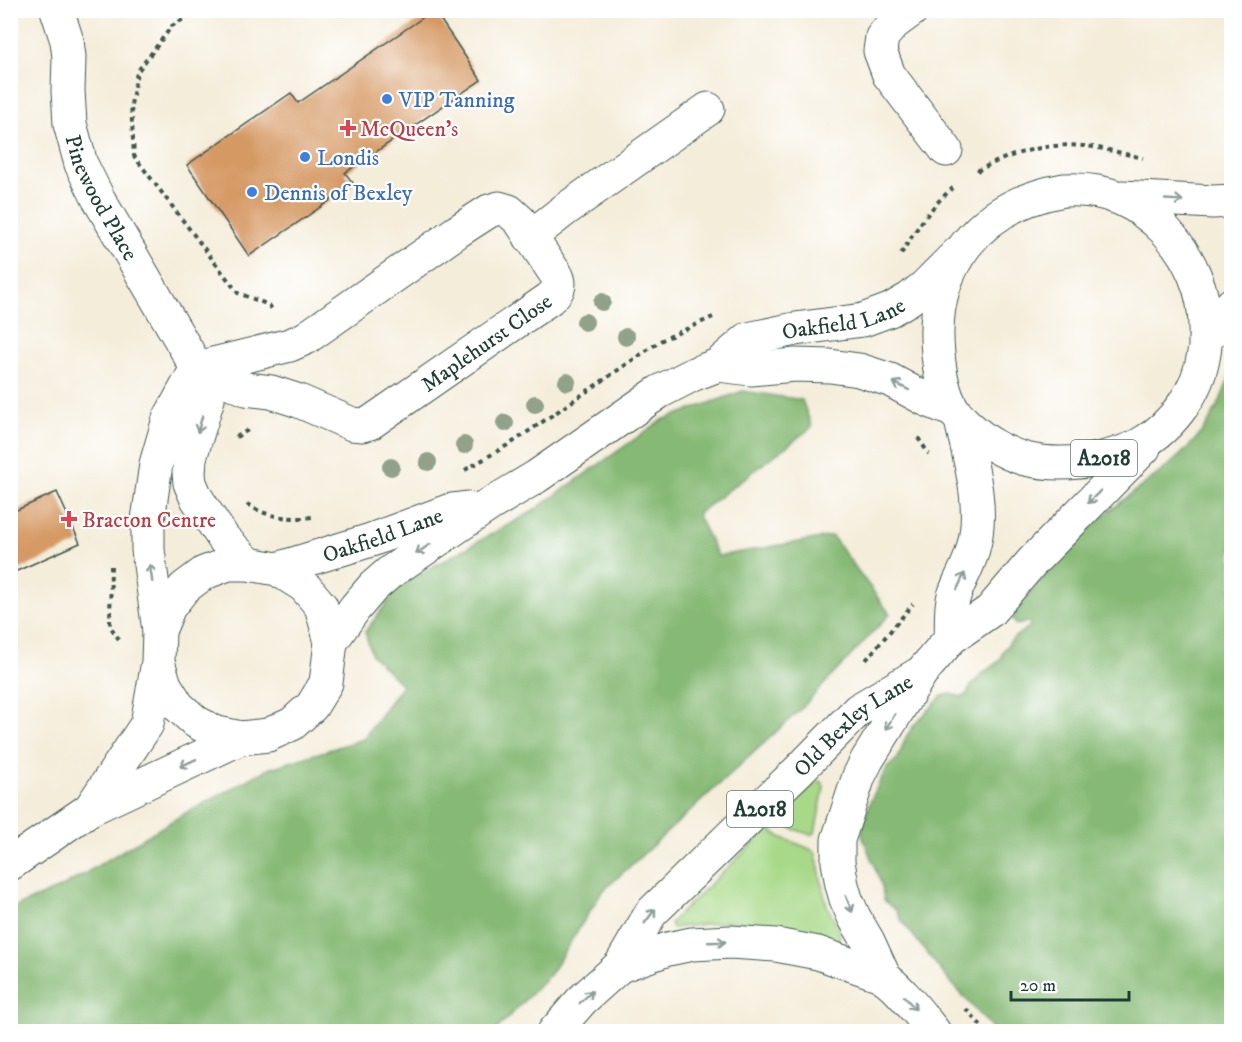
<svg xmlns="http://www.w3.org/2000/svg" width="1242" height="1042" font-family="'IM FELL DW Pica',serif">
	<style>
		.green { fill: #a8d988; stroke: #648b5e; stroke-width: 1.5 }
		.forest { fill: #86b974; stroke: #527b54; stroke-width: 1.5 }
		.building { fill: #d59964 }
		.lines { fill: none; stroke-linecap: round; stroke-linejoin: round }
		.minor-casing { stroke: #3f574d; stroke-width: 35 }
		.major-casing { stroke: #3f574d; stroke-width: 35 }
		.path { stroke: #3f574d; stroke-width: 4; stroke-dasharray: 4.5 4.5; stroke-linecap: butt }
		.minor { stroke: #fff; stroke-width: 33 }
		.major { stroke: #fff; stroke-width: 33 }
		.tree { fill: #92a28a }
		.oneway { stroke: #8f9e9a }
		.shop-dot { fill: #3f7fe0; stroke: #fff; stroke-width: 2 }
		.health-dot { fill: #e0444e; stroke: #fff; stroke-width: 2 }
		.labels { text-anchor: middle; stroke-width: 4.5; stroke-linejoin: round; paint-order: stroke }
		.shield { fill: #fff; stroke: #627771; stroke-width: 1.5 }
		.shield-label { font-size: 21px; font-weight: bold; fill: #1f3d34 }
		.shop-label { font-size: 22px; fill: #366cbe; stroke: #fff; text-anchor: start }
		.health-label { font-size: 22px; fill: #be3a42; stroke: #fff; text-anchor: start }
		.street-label { font-size: 22px; fill: #1f3d34; stroke: #fff }
	</style>
	<rect width="100%" height="100%" fill="#fff"/>
	<filter id="ink" filterUnits="userSpaceOnUse"><feTurbulence type="fractalNoise" baseFrequency=".0167" numOctaves="2"/><feDisplacementMap in="SourceGraphic" scale="12" xChannelSelector="R" yChannelSelector="G"/><feConvolveMatrix kernelMatrix="1 2 1 2 8 2 1 2 1" color-interpolation-filters="sRGB"/></filter>
	<filter id="wash" filterUnits="userSpaceOnUse"><feTurbulence type="fractalNoise" baseFrequency=".008" numOctaves="4" result="noise"/><feDisplacementMap in="SourceGraphic" scale="24" xChannelSelector="R" yChannelSelector="G"/><feGaussianBlur stdDeviation="1.35" result="paint"/><feColorMatrix in="noise" values="0 0 0 0 0 0 0 0 0 0 0 0 0 0 0 0 0 1.4 0 .05"/><feComposite in="paint" operator="in"/></filter>
	<g filter="url(#wash)">
		<rect width="100%" height="100%" fill="#f4edda"/>
		<g class="green">
			<path d="M818 781 822 782 824 787 815 833 811 835 788 827 778 819Z"/>
			<path d="M769 828C781 842 801 842 815 852 821 870 821 890 828 908 832 917 842 930 839 939L835 940 809 931 780 924 724 922 672 928 670 923 671 922Z"/>
		</g>
		<g class="forest">
			<path d="M1231 373V1031H995L946 977 901 920 896 910 890 906 884 900 881 883 863 838 862 832 863 825 871 800 883 775 887 768 898 758 906 737 914 725 942 696 951 694 962 697 967 694 971 686 982 674 1000 660 1003 651 1010 642 1016 636 1030 626V624L1028 622 1017 625C1013 622 1012 618 1013 613 1041 578 1073 543 1107 513 1139 486 1178 464 1203 430 1216 413 1224 392 1231 373Z"/>
			<path d="M743 391 802 400 812 427 697 514 718 556 832 536 890 614 800 710 602 892 550 974 495 1031H11L10 909 64 886 182 815 268 769 363 739 402 685 372 655 365 632 401 584 530 513 662 420Z"/>
		</g>
		<g id="blocks">
			<g class="building">
				<path d="M434 10 481 80 345 173 354 184 249 256 187 165 291 93 298 103Z"/>
				<path d="M57 492 80 543 10 574V513Z"/>
			</g>
		</g>
	</g>
	<g filter="url(#ink)">
		<use href="#blocks" fill-opacity="0" stroke="#3f574d" stroke-width="1.5"/>
		<g class="lines">
			<g class="minor-casing">
				<g id="minor">
					<path id="s1" d="M57 10 67 41 69 57 68 91 70 124 81 164 98 198 197 368 208 399 190 458 189 473 190 483 196 497 205 511 224 539 249 564"/>
					<path d="M912 10 893 24 882 37 880 51 889 75 946 150"/>
					<path d="M499 208 509 211 520 221 557 276C562 287 557 292 549 299L370 423 363 425 352 424 299 401 271 392 246 389 197 368 290 345 306 338 458 231 489 211Z"/>
					<path d="M530 237 566 209 708 109"/>
					<path d="M718 365 751 369 795 365 830 366 859 370 890 380 925 399 954 411"/>
					<path id="s2" d="M277 569 371 540 451 510 467 508"/>
					<path d="M159 631 148 550V520L156 464 169 419 197 368"/>
					<path id="s3" d="M331 642 355 608 373 587 389 573 489 505 536 477 659 392 694 374 718 365 748 339 795 329 863 320 890 310 909 299 925 286 958 253"/>
					<path d="M90 809 147 724 158 662 159 631 169 607 184 588 204 573 228 564H249L277 569 304 586 321 606 331 642 326 683 312 706 292 724 268 735 241 738 217 733 196 722 178 706 165 685 158 662"/>
					<path d="M10 864 90 809 241 738"/>
				</g>
			</g>
			<g class="major-casing">
				<g id="major">
					<path d="M1064 190C1107 188 1136 201 1166 231 1190 257 1205 291 1205 326 1205 335 1206 344 1204 353 1199 390 1173 426 1141 444 1129 451 1115 455 1102 458 1077 464 1051 465 1025 459 999 452 976 435 957 415 944 399 940 375 938 354 929 267 979 205 1064 190Z"/>
					<path d="M1122 197 1213 202 1232 201"/>
					<path d="M1205 340 1232 304"/>
					<path d="M951 638C952 626 950 606 954 596 959 580 969 566 973 549 985 507 970 462 961 420"/>
					<path id="s4" d="M620 966 651 913 799 770 858 710 917 675"/>
					<path d="M884 976 868 941 854 917 846 899 842 885 838 862V840L859 776 867 760 921 673 951 638 990 611 1032 562 1144 448"/>
					<path d="M554 1032 582 1000 620 966 668 949 692 944 731 942 776 945 818 953 878 974C895 981 922 1017 934 1032"/>
				</g>
			</g>
			<g class="path">
				<path d="M198 10 172 26 137 72 131 105 134 156 238 293 269 305 274 312"/>
				<path d="M977 171C1009 154 1046 142 1084 146 1104 148 1124 154 1143 158"/>
				<path d="M901 254C916 229 931 206 953 188"/>
				<path d="M236 437 250 429"/>
				<path d="M918 438 929 454"/>
				<path d="M465 470 513 442 662 340 713 317"/>
				<path d="M247 504C266 517 290 520 312 517"/>
				<path d="M111 566 110 626 120 641"/>
				<path d="M866 660 913 604"/>
				<path d="M966 1009 987 1032"/>
			</g>
			<use href="#minor" class="minor"/>
			<use href="#major" class="major"/>
		</g>
		<g class="tree">
			<circle cx="602" cy="302" r="9"/>
			<circle cx="585" cy="322" r="9"/>
			<circle cx="626" cy="337" r="9"/>
			<circle cx="567" cy="382" r="9"/>
			<circle cx="535" cy="404" r="9"/>
			<circle cx="505" cy="423" r="9"/>
			<circle cx="464" cy="445" r="9"/>
			<circle cx="428" cy="462" r="9"/>
			<circle cx="391" cy="467" r="9"/>
		</g>
		<defs><path id="oneway-shaft" d="M-6 0H5M1.5-3L5.5 0L1.5 3" fill="none" stroke-width="1.6" stroke-linecap="round" stroke-linejoin="round" transform="scale(1.5)"/></defs>
		<g class="oneway">
			<use href="#oneway-shaft" transform="translate(1174 200) rotate(3)"/>
			<use href="#oneway-shaft" transform="translate(901 386) rotate(-153)"/>
			<use href="#oneway-shaft" transform="translate(200 424) rotate(106)"/>
			<use href="#oneway-shaft" transform="translate(1094 497) rotate(135)"/>
			<use href="#oneway-shaft" transform="translate(423 549) rotate(146)"/>
			<use href="#oneway-shaft" transform="translate(151 573) rotate(-98)"/>
			<use href="#oneway-shaft" transform="translate(961 581) rotate(-65)"/>
			<use href="#oneway-shaft" transform="translate(890 722) rotate(122)"/>
			<use href="#oneway-shaft" transform="translate(188 763) rotate(155)"/>
			<use href="#oneway-shaft" transform="translate(849 904) rotate(68)"/>
			<use href="#oneway-shaft" transform="translate(650 916) rotate(-53)"/>
			<use href="#oneway-shaft" transform="translate(717 942) rotate(-2)"/>
			<use href="#oneway-shaft" transform="translate(586 997) rotate(-44)"/>
			<use href="#oneway-shaft" transform="translate(910 1003) rotate(48)"/>
		</g>
	</g>
	<g class="shop-dot">
		<circle cx="387" cy="99" r="6"/>
		<circle cx="305" cy="157" r="6"/>
		<circle cx="252" cy="192" r="6"/>
	</g>
	<g class="health-dot">
		<path d="M345 119h6v6h6v6h-6v6h-6v-6h-6v-6h6z"/>
		<path d="M66 510h6v6h6v6h-6v6h-6v-6h-6v-6h6z"/>
	</g>
	<g class="labels">
		<g class="shield">
			<rect x="1071" y="440" width="66" height="36" rx="4.5"/>
			<rect x="727" y="791" width="66" height="36" rx="4.5"/>
		</g>
		<g class="shield-label">
			<text x="1104" y="465">A2018</text>
			<text x="760" y="816">A2018</text>
		</g>
		<g class="shop-label">
			<text x="399" y="107">VIP Tanning</text>
			<text x="317" y="165">Londis</text>
			<text x="264" y="200">Dennis of Bexley</text>
		</g>
		<g class="health-label">
			<text x="360" y="136">McQueen's</text>
			<text x="82" y="527">Bracton Centre</text>
		</g>
		<g class="street-label">
			<text dy="8" stroke="none"><textPath href="#s1" startOffset="196">Pinewood Place</textPath></text>
			<text dy="8" stroke="none"><textPath href="#s3" startOffset="618">Oakfield Lane</textPath></text>
			<text transform="translate(486 342) rotate(-35)" y="8">Maplehurst Close</text>
			<text dy="8" stroke="none"><textPath href="#s2" startOffset="111">Oakfield Lane</textPath></text>
			<text dy="8" stroke="none"><textPath href="#s4" startOffset="338">Old Bexley Lane</textPath></text>
		</g>
	</g>
	<rect width="1242" height="1042" fill="none" stroke="#fff" stroke-width="36"/>
	<path d="M1011 991v9h118v-9" fill="none" stroke="#1f3d34" stroke-width="3"/>
	<text x="1020" y="991" font-size="18" fill="#1f3d34" stroke="#ffffff" stroke-width="4.5" paint-order="stroke">20 m</text>
</svg>
